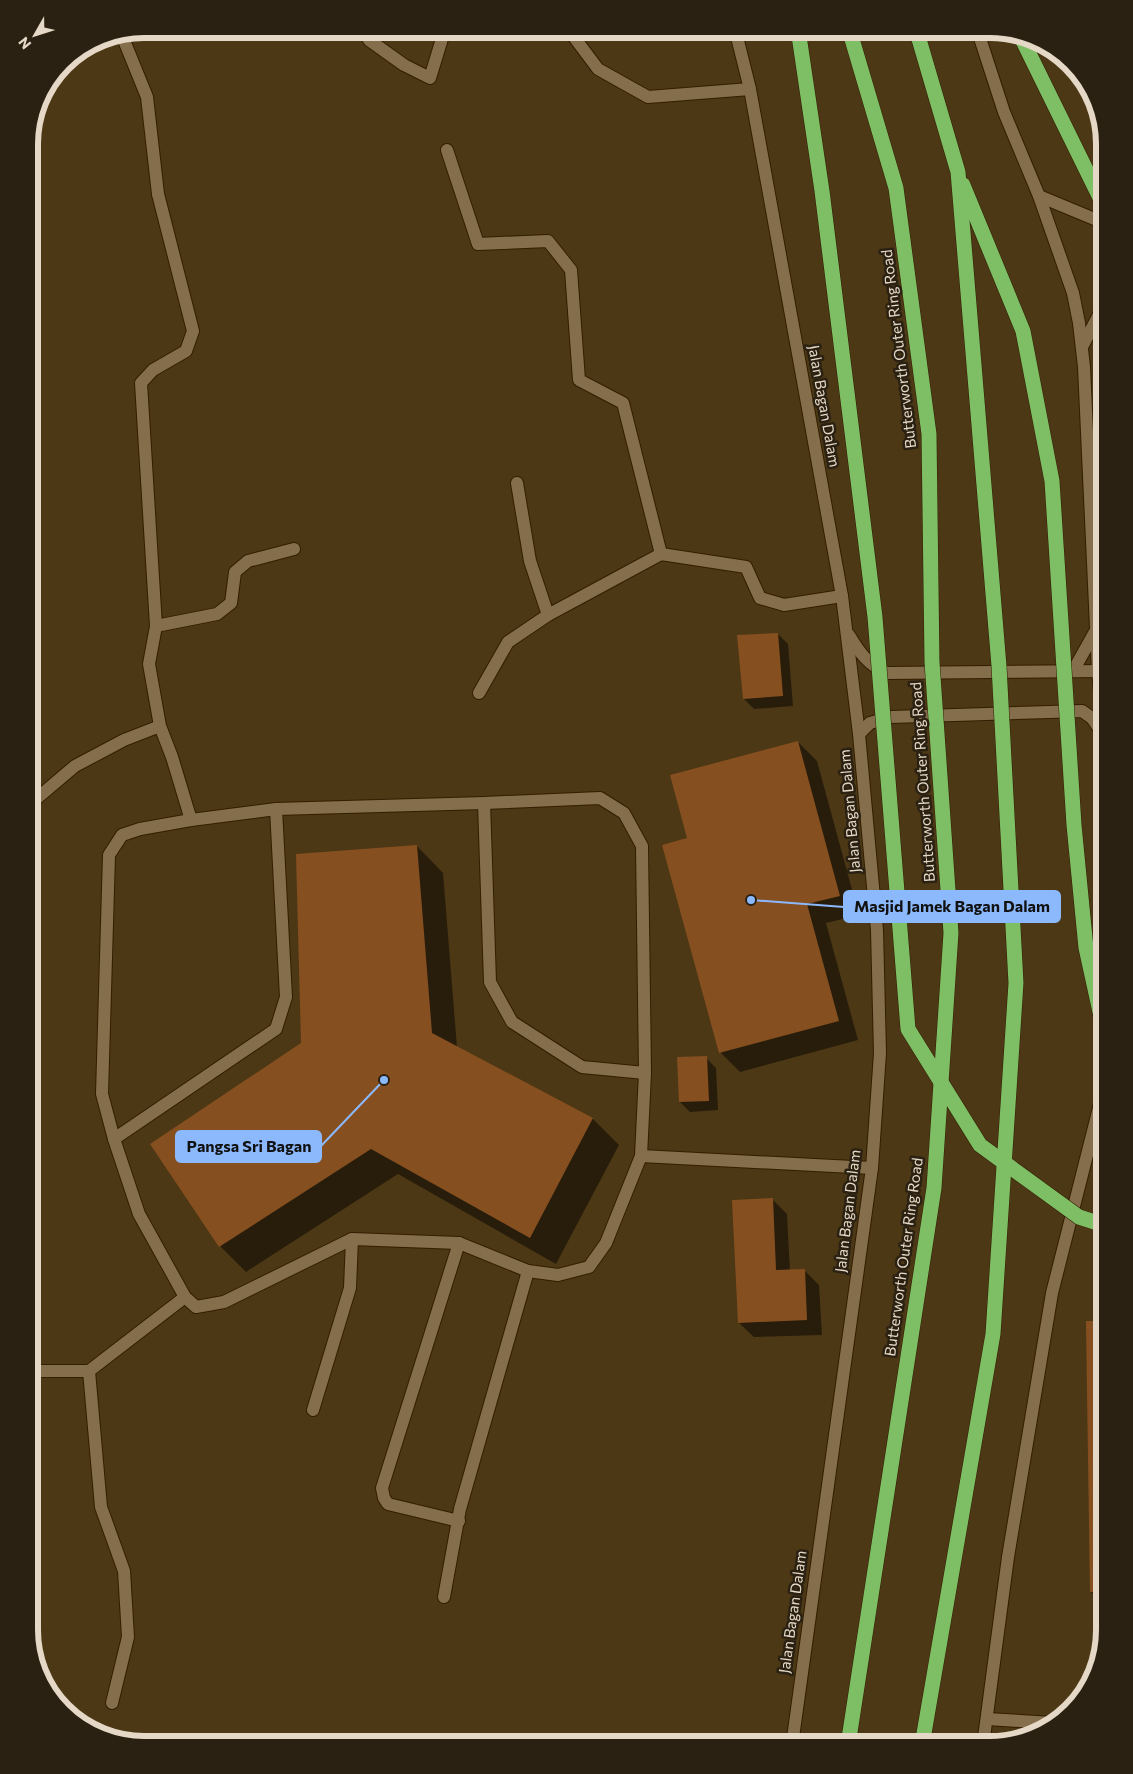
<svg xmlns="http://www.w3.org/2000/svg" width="1133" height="1774" font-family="Commissioner,sans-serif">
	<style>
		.shadow { fill: #0007 }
		.building { fill: #864f20 }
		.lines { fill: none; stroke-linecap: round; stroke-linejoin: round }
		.service-casing { stroke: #321e00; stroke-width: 14 }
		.minor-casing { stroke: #321e00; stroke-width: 14 }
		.tertiary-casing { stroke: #321e00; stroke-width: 14 }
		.motorway-casing { stroke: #321e00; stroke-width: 16 }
		.service { stroke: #856e4b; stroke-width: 12 }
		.minor { stroke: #856e4b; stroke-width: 12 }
		.tertiary { stroke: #856e4b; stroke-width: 12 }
		.motorway { stroke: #7ebe65; stroke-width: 15 }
		.motorway-bridge-casing { stroke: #321e00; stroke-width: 16; stroke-linecap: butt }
		.motorway-bridge { stroke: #7ebe65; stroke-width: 15 }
		.labels { text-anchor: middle; stroke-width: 5; stroke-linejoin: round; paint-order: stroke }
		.street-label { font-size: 15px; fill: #e5d8c6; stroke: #2a2112 }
		.rim { fill: none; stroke: #e5d8c6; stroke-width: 6 }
		.leader { fill: none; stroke: #8bb9fc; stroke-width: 2 }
		.callout-dot { fill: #8bb9fc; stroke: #2a2112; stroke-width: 2 }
		.callout { fill: #8bb9fc; stroke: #8bb9fc; stroke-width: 2 }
		.callout-label { font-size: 16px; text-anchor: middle; font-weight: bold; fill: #111 }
	</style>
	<rect width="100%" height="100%" fill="#4c3815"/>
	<g class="shadow">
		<path d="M778 634 788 644 793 706 754 709 744 699Z"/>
		<path d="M798 742 817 761 859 915 826 923 858 1040 740 1072 721 1053 664 846 689 839Z"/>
		<path d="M417 846 443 873 457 1047 593 1119 619 1145 556 1264 398 1174 246 1272 220 1246 152 1144 302 1044Z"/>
		<path d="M706 1058 716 1068 718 1110 690 1112 680 1102Z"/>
		<path d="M772 1199 787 1214 790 1271 804 1270 819 1285 822 1335 754 1337 739 1323Z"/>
		<path d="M1087 1322H1104V1604L1091 1592Z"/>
	</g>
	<g class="building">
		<path d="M778 633 783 696 743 699 737 635Z"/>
		<path d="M798 741 840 896 807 904 839 1021 719 1053 662 845 687 838 670 775Z"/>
		<path d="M417 845 432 1033 593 1118 530 1238 371 1149 219 1247 150 1144 301 1043 296 854Z"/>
		<path d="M707 1056 709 1101 679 1102 677 1057Z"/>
		<path d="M773 1198 776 1270 805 1269 807 1320 738 1323 732 1200Z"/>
		<path d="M1086 1321H1104V1592H1090Z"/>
	</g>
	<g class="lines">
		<g class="service-casing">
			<g id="service">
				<path d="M121 33 147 97 158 194"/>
				<path d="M517 483 530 561 548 615"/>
				<path d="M313 1410 350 1288 352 1239"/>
				<path d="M459 1521 388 1504 384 1498 382 1488 459 1243"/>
				<path d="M987 1719 1053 1723"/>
			</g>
		</g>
		<g class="minor-casing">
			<g id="minor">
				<path d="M364 29 369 40 404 65 430 78 445 29"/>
				<path d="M568 29 598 69 648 97 750 89"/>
				<path d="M447 150 478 244 548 241 571 270 579 380 623 403 661 554"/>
				<path d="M158 194 193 331 186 351 153 370 141 383 156 626 149 664 160 726 172 757 191 820"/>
				<path d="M1039 196 1104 223"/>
				<path d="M1082 347 1104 305"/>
				<path d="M156 626 217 614 231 603 235 572 248 561 294 549"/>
				<path d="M479 693 508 642 548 615 661 554 746 567 760 598 784 605 842 596"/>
				<path d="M600 798 624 813 642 846 645 1073 641 1156 606 1243 589 1267 558 1275 528 1271 459 1243 352 1239 224 1302 196 1307 185 1297 139 1214 114 1139 102 1094 109 855 122 835 140 829 191 820 276 809 484 803Z"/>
				<path d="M484 803 490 982 512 1022 582 1067 645 1073"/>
				<path d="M29 805 75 766 124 740 160 726"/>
				<path d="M114 1139 276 1029 286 997 276 809"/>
				<path d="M641 1156 872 1168"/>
				<path d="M29 1371H89"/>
				<path d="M444 1597 460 1509 528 1271"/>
				<path d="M112 1703 128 1637 124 1571 101 1507 89 1371 185 1297"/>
			</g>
		</g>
		<g class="tertiary-casing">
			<g id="tertiary">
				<path d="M735 29 750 89 842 596 859 734 877 930 880 1053 872 1168 792 1745"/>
				<path d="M977 29 1004 112 1039 196 1073 293 1079 323 1084 367 1098 671 1104 733"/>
				<path d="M1095 506 1104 540"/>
				<path d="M849 635C859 652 869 666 887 673L1104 671"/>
				<path d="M1073 671 1096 630"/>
				<path d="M859 734 870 723 891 717 1082 711 1092 718 1103 734"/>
				<path d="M983 1745 1008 1557 1052 1293 1104 1088"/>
			</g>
		</g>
		<g class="motorway-casing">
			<path id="motorway" d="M1021 37 1104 206"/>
		</g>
		<use href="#service" class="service"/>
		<use href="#minor" class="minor"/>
		<use href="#tertiary" class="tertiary"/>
		<use href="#motorway" class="motorway"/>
		<g class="motorway-bridge-casing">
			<g id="motorway-bridge">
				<path d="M798 29 822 191 875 617 908 1029 980 1145 1079 1217 1104 1225"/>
				<path d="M916 29 958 172 999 666 1016 983 993 1334 922 1745"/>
				<path d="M963 185 1023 331 1052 481 1074 825 1086 948 1104 1030"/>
				<path d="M848 1745 934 1188 951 933 932 662 929 434 896 188 849 29"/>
			</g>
		</g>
		<use href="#motorway-bridge" class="motorway-bridge"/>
	</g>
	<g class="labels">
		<g class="street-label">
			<text transform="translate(899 349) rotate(-97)" y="5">Butterworth Outer Ring Road</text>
			<text transform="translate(824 406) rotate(80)" y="5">Jalan Bagan Dalam</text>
			<text transform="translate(923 782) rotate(-94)" y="5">Butterworth Outer Ring Road</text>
			<text transform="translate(850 811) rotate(-95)" y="5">Jalan Bagan Dalam</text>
			<text transform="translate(848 1211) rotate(-83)" y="5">Jalan Bagan Dalam</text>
			<text transform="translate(904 1257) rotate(-82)" y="5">Butterworth Outer Ring Road</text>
			<text transform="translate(793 1612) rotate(-82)" y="5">Jalan Bagan Dalam</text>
		</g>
	</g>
	<path d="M0 0H1133V1774H0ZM144 38H990A106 106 0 0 1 1096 144V1630A106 106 0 0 1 990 1736H144A106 106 0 0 1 38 1630V144A106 106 0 0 1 144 38Z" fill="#2a2112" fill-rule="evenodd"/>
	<path class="rim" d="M144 38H990A106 106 0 0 1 1096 144V1630A106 106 0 0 1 990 1736H144A106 106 0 0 1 38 1630V144A106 106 0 0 1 144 38Z"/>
	<path class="leader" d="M751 900L844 907M384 1080L321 1146"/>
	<g class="callout-dot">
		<circle cx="751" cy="900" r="5"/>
		<circle cx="384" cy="1080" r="5"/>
	</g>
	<g class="callout">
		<rect x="844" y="891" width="216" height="31" rx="5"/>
		<rect x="176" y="1131" width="145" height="31" rx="5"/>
	</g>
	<g class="callout-label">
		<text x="952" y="912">Masjid Jamek Bagan Dalam</text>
		<text x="249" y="1152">Pangsa Sri Bagan</text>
	</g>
	<g transform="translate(35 35) rotate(231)" stroke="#2a2112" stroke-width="4" paint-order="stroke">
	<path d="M0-4L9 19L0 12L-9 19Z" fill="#e5d8c6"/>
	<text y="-8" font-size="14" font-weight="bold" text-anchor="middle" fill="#e5d8c6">N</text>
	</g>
</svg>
